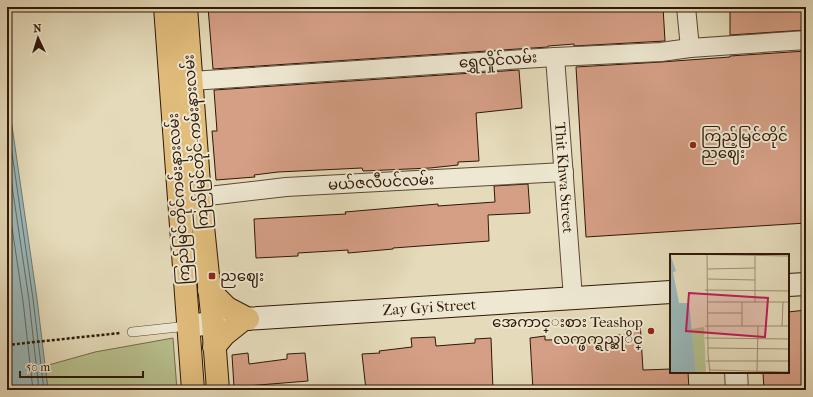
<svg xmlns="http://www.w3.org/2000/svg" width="813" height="397" font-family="'IM FELL French Canon','Noto Sans Myanmar',serif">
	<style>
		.green { fill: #b7c08e; stroke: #746c4a }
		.water { fill: #9ab8ba; stroke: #707872 }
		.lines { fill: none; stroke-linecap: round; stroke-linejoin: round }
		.shore { stroke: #656860; stroke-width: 1 }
		.building { fill: #d59f86; stroke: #301706 }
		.service-casing { stroke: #5d4833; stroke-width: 10 }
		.minor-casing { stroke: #5d4833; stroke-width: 20 }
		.tertiary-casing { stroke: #5d4833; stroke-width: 24 }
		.secondary-casing { stroke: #301706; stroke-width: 24 }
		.primary-casing { stroke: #301706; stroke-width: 24 }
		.path { stroke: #301706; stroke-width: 2.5; stroke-dasharray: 3 2; stroke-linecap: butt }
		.service { stroke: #eee8d2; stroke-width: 9 }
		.minor { stroke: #eee8d2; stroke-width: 18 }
		.tertiary { stroke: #eee8d2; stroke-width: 22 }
		.secondary { stroke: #eee8d2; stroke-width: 22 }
		.primary { stroke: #e2be7d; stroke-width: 22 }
		.poi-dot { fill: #8f2418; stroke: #eee8d2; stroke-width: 1.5 }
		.labels { text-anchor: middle; stroke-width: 4; stroke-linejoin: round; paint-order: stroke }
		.street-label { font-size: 15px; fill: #301706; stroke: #eee8d2 }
		.poi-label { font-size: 15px; fill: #301706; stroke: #eee8d2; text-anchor: start }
		.inset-river { fill: none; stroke: #9ab8ba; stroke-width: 2 }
		.inset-road { fill: none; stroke: #9d8d72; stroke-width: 1 }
		.view { fill: #c2185b; fill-opacity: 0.15; stroke: #c2185b; stroke-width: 2 }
		.inset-edge { fill: none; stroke: #301706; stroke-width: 2 }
	</style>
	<rect width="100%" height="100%" fill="#e5dbba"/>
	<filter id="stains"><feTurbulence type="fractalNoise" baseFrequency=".005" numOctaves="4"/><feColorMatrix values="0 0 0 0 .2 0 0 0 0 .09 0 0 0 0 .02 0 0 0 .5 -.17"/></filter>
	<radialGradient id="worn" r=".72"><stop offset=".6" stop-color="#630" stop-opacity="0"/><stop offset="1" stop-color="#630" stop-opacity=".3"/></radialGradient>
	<path class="green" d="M173 338 177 390H48L45 366 95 352Z"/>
	<path class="water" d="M7 101 10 112 37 299 48 390H7Z"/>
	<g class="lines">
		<g class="shore">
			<path d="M7 118 33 299 44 390"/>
			<path d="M7 152 29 300 39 390"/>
			<path d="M7 194 23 301 33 390"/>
		</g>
	</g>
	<g class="building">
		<path d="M208 7H528V8L548 7H663L665 41 574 46V44L548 46V47L213 69Z"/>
		<path d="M730 7H806V30L730 35Z"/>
		<path d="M806 51V223L586 237 576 67 661 62 730 57V56Z"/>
		<path d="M519 70 522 108 476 113 479 161 458 162V165L430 168 363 171 362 168 278 172 254 175 255 177 216 180 212 131H217L214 90Z"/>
		<path d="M528 184 530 213 488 215 489 241 393 248V249L348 253V250L298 253V256L256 258 254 219 346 214 345 212 438 204V206L495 202 494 186Z"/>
		<path d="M806 310V390H764L763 372H788V312Z"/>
		<path d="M640 321 643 370 671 369V372H688L689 390H533L530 338 545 336V340L593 339 626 334 625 322Z"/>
		<path d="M435 337 436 346 475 343V339L491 338 493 390H366L362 354 380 353 379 351 412 347 411 338Z"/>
		<path d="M248 353 249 364 287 359V354L305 353 308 381 234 387 232 355Z"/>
	</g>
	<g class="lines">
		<g class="service-casing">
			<path id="service" d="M132 332 188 326"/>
		</g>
		<g class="minor-casing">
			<g id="minor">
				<path d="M686 7 690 48"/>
				<path id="s1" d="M555 57 573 298"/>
				<path d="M191 81 555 57 661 52 690 48 806 40"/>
				<path d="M200 197 286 187 564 172"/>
			</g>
		</g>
		<g class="tertiary-casing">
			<path id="tertiary" d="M736 372 737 390"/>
		</g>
		<g class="secondary-casing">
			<g id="secondary">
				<path d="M788 285 806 284"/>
				<path id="s2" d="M188 326 244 319 671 292"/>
			</g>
		</g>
		<g class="primary-casing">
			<g id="primary">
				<path d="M165 7 193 390"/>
				<path d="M186 7 200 197 213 324 218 390"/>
				<path d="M209 290 227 308 248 319"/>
				<path d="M214 347 224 335 244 319"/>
			</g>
		</g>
		<path class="path" d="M7 345 120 333"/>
		<use href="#service" class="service"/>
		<use href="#minor" class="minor"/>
		<use href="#tertiary" class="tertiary"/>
		<use href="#secondary" class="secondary"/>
		<use href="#primary" class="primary"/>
	</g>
	<g class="poi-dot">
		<circle cx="693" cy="145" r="4"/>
		<rect x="208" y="272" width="8" height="8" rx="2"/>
		<circle cx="651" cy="331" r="4"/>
	</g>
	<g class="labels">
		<g class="street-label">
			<text transform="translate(498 60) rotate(-4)" y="5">ရွှေလှိုင်လမ်း</text>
			<text transform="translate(196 142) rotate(-95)" y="5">ကြည်မြင်တိုင်-ကမ်းနားလမ်း</text>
			<text dy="5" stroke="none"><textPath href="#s1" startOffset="121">Thit Khwa Street</textPath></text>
			<text transform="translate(381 182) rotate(-3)" y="5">မယ်ဇလီပင်လမ်း</text>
			<text transform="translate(179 199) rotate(-94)" y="5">ကြည်မြင်တိုင်ကမ်းနားလမ်း</text>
			<text dy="5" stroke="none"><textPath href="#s2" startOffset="242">Zay Gyi Street</textPath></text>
		</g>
		<g class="poi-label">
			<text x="701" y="141">ကြည့်မြင်တိုင်<tspan x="701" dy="17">ညဈေး</tspan></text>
			<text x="220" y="281">ညဈေး</text>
			<text x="643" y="327" text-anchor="end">အေကာင္းစား Teashop<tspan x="643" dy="17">လက္ဖက္ရည္ဆုိင္</tspan></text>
		</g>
	</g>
	<g transform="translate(670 254)">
		<rect width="119" height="119" fill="#e5dbba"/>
		<path d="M34 73 36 119H26L21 75Z" fill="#b7c08e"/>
		<path d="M0 0 6 17 3 18 9 49H19L26 119H0Z" fill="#9ab8ba"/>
		<path class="inset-river" d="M0 66 14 72 0 84"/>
		<path class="inset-road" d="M11 0 119 2M37 0 38 100 40 119M85 2V48M37 15 85 14M38 25 85 26M35 36 119 37M38 48H119M72 48V72M38 59H72M35 72H119M112 72 113 48M35 84 119 85M38 94 119 95M36 107H119M40 116 119 118M87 118 88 72"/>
		<path class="view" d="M19 39 98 44 95 83 16 77Z"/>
		<rect width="119" height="119" class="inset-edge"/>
	</g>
	<rect width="813" height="397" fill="none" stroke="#e5dbba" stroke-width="24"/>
	<rect x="8" y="8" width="797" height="381" fill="none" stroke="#301706" stroke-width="2"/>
	<rect x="12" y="12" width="789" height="373" fill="none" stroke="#301706"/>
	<g transform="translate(38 38) rotate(356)" stroke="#eee8d2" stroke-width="3" paint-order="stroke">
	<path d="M0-3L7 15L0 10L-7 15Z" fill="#301706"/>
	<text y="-6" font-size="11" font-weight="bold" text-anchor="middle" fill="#301706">N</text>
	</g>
	<path d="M20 371v6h123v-6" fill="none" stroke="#301706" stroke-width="2"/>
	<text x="26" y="371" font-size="12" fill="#301706" stroke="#eee8d2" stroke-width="3" paint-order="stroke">50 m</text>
	<rect width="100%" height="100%" filter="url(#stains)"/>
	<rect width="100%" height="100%" fill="url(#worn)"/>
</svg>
